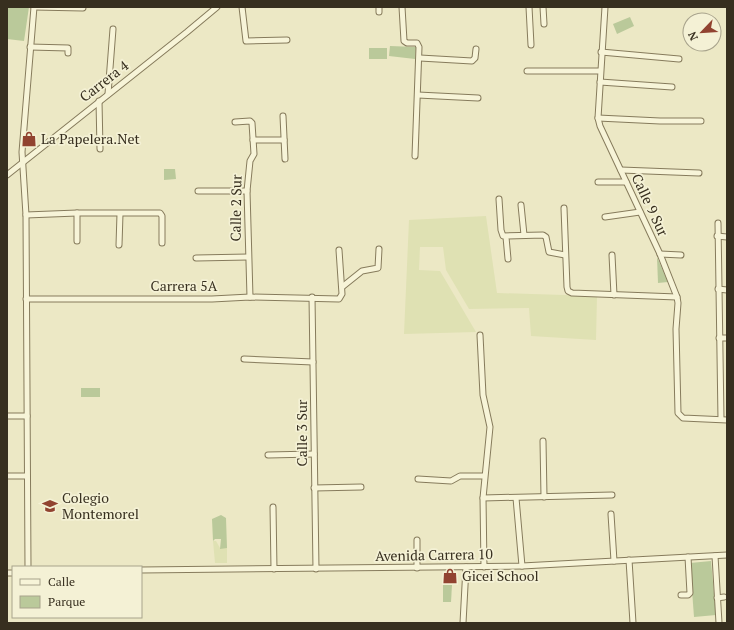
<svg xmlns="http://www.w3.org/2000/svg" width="734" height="630" font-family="'PT Serif',serif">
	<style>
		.farmland { fill: #dfe1b3 }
		.green { fill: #bac99a }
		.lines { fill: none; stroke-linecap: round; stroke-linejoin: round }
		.minor-casing { stroke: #867b5c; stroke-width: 7 }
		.minor { stroke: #f7f4d8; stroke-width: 5 }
		.labels { text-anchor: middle; stroke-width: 3.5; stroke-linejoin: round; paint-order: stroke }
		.street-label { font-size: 14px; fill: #372f1f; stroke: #f4f1d5 }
		.poi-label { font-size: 14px; fill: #372f1f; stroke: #f4f1d5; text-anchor: start }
	</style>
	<rect width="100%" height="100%" fill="#ece8c5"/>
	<g class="farmland">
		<path d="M486 216 497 293 597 296 596 340 531 336 529 308 469 309 446 270 443 247H420L419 270 440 271 476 332 404 334 409 220Z"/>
		<path d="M213 541H216L220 548H227V563H215Z"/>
	</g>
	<g class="green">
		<path d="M7 7H29L24 41 7 39Z"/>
		<path d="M630 17 634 26 617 34 613 24Z"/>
		<path d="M390 46 416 47 415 59 389 56Z"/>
		<rect x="369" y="48" width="18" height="11"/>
		<path d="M164 169H175L176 179 164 180Z"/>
		<path d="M657 257 668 282 658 283Z"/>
		<rect x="81" y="388" width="19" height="9"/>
		<path d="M221 515 226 518 227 548 220 549 221 539H215L213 541 212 519Z"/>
		<path d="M711 561 716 615 694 617 690 563Z"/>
		<path d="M443 585H452L451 602H443Z"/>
	</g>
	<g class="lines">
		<g class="minor-casing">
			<g id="minor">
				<path d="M34 7 83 8"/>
				<path d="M242 7 246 41 287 40"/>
				<path d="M379 7V12"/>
				<path d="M402 7 404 41 407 43H417L419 47 415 156"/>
				<path d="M529 7 531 45"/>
				<path d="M543 7 544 24"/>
				<path d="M605 7 598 118 600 126 660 254 677 297 678 303 676 329 678 413 683 418 727 420"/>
				<path d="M30 47 68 48V53"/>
				<path d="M601 52 679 59"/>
				<path d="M420 58 472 61 475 58 476 49"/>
				<path d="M527 71H600"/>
				<path d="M600 82 672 87"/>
				<path d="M108 94 113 29"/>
				<path d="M418 95 478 98"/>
				<path d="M99 101 100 149"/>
				<path d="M283 116 285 159"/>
				<path d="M598 118 660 121H701"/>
				<path d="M235 122 250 121 252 123 254 154 250 161 247 191 250 297"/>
				<path d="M253 140H284"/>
				<path d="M621 170 699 173"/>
				<path d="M7 175 187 32 217 7"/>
				<path d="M598 182H626"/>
				<path d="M198 191H247"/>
				<path d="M499 199 501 230 503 236 543 235 546 237 549 252 565 255"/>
				<path d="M521 205 524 235"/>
				<path d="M564 208 567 287 568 291 572 293 677 297"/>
				<path d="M26 215 77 213H160L162 216V243"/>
				<path d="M605 217 640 212"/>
				<path d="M718 223 721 419"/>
				<path d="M717 236 727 237"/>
				<path d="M506 237 508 259"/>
				<path d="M77 241V213"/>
				<path d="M119 245 120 214"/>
				<path d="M660 254 681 255"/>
				<path d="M612 255 614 295"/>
				<path d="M196 258 248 257"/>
				<path d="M342 287 362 271 378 268 379 249"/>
				<path d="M718 289 727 290"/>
				<path d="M312 297 316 569"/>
				<path d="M26 299H212L250 297 339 299 342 294 339 250"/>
				<path d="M480 335 483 395 490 427 483 498 484 567"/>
				<path d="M719 338H727"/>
				<path d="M244 359 313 362"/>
				<path d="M7 416H27"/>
				<path d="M543 441 544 497"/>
				<path d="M268 455 314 454"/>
				<path d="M7 476H27"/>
				<path d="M418 479 451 481 460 476H484"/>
				<path d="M314 488 361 487"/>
				<path d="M483 498 612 495"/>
				<path d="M516 498 522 566"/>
				<path d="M273 507 274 569"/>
				<path d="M611 514 614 561"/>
				<path d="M715 556 719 623"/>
				<path d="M629 560 633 623"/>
				<path d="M28 567 26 215 22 152 34 7"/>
				<path d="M417 568V540"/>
				<path d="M141 570 522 566 727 555"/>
				<path d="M7 573H13"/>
				<path d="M681 595H688L690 593 688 557"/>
				<path d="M717 598 724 597"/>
				<path d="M463 623 466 567"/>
			</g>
		</g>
		<use href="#minor" class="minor"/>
	</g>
	<defs>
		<g id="shop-bare" transform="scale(1.2)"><path d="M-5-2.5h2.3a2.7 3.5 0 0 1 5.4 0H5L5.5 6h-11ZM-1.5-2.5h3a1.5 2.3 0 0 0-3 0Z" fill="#914330" stroke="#f4f1d5" stroke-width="2.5" paint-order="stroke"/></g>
		<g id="school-bare" transform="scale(1.2)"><path d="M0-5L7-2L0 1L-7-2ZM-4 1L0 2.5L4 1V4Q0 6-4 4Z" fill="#914330" stroke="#f4f1d5" stroke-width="2.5" paint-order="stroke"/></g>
	</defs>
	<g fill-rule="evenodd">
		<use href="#shop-bare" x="29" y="139"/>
		<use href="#school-bare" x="50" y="506"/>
		<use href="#shop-bare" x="450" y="576"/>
	</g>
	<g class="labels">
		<g class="street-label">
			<text transform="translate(104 81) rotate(-38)" y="5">Carrera 4</text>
			<text transform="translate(650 205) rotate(65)" y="5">Calle 9 Sur</text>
			<text transform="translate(236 208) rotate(-89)" y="5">Calle 2 Sur</text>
			<text x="184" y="291">Carrera 5A</text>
			<text transform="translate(302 433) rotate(-90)" y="5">Calle 3 Sur</text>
			<text transform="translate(434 555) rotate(-1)" y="5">Avenida Carrera 10</text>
		</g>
		<g class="poi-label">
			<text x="41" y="144">La Papelera.Net</text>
			<text x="62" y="503">Colegio<tspan x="62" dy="16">Montemorel</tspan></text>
			<text x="462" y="581">Gicei School</text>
		</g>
	</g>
	<rect width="734" height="630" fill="none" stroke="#372f1f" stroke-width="16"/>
	<rect x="12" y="566" width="130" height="52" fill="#f4f1d5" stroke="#a8a38c"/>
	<rect x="20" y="579" width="20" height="6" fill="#f7f4d8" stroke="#a8a38c"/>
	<text x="48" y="586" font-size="12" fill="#372f1f">Calle</text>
	<rect x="20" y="596" width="20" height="12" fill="#bac99a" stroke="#a8a38c"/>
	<text x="48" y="606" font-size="12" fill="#372f1f">Parque</text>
	<g transform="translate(702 32) rotate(245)"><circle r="19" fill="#f4f1d5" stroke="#a8a38c"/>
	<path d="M0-3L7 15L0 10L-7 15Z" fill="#914330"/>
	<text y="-6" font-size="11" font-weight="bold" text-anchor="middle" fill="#372f1f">N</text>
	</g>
</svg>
